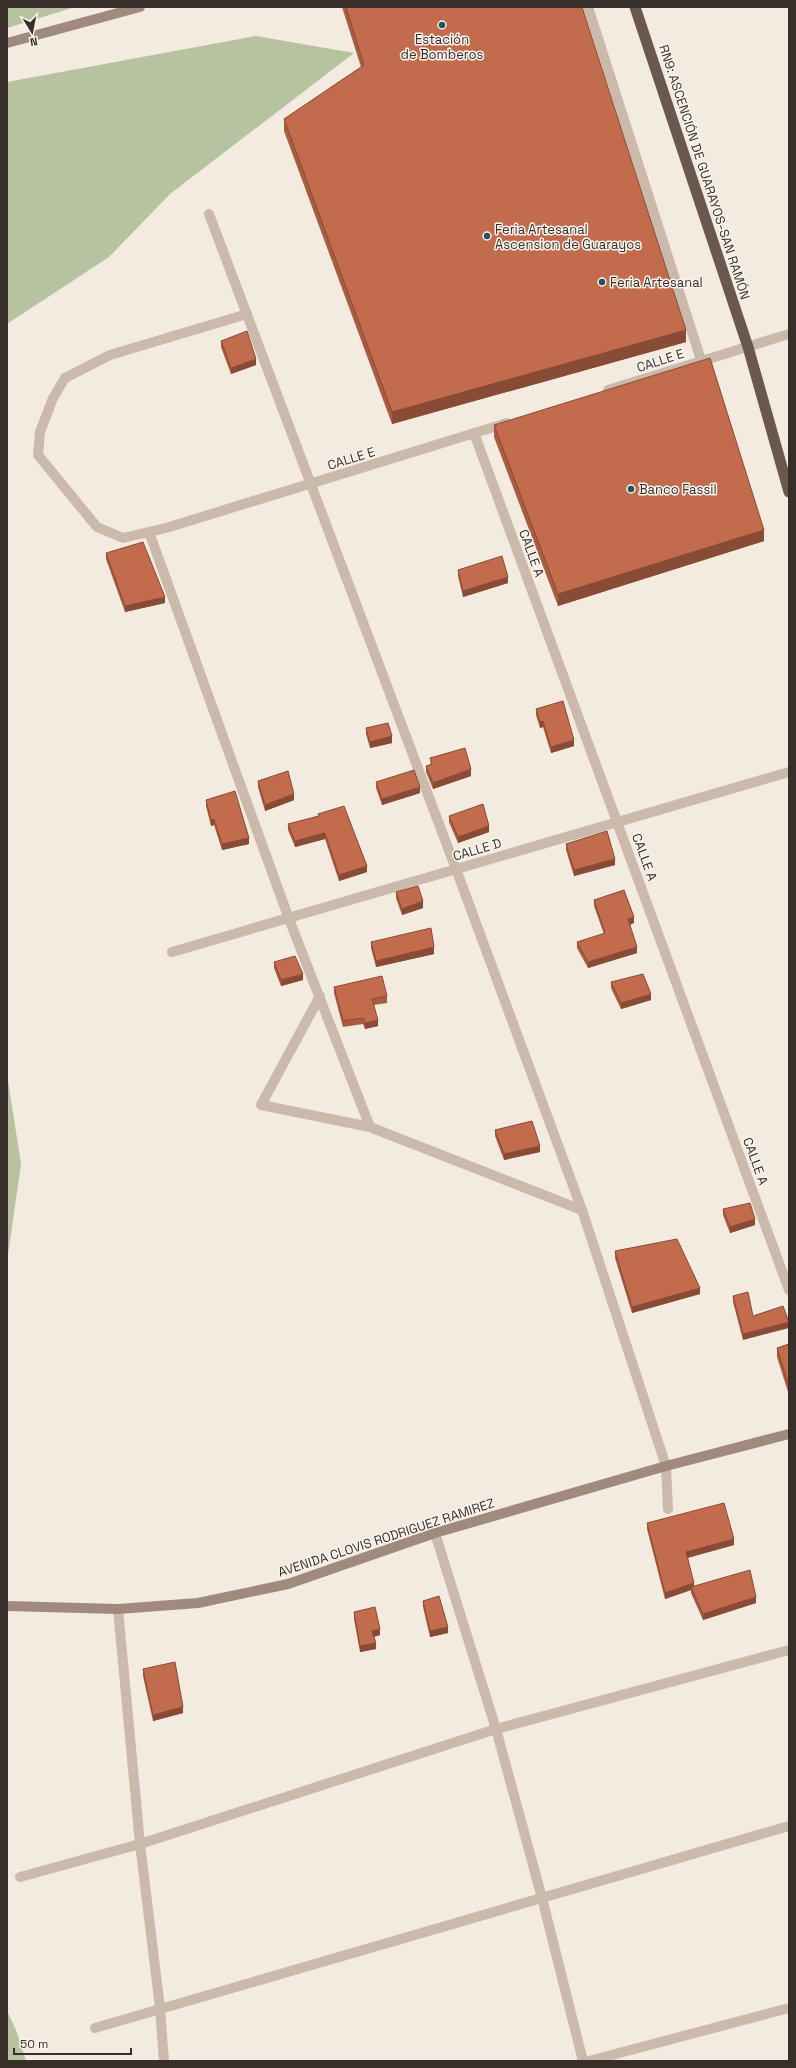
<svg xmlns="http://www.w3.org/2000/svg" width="796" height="2068" font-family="'Space Grotesk',sans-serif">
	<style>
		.green { fill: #b6c2a0 }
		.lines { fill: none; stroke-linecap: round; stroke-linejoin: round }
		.minor { stroke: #cbbaac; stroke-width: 10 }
		.tertiary { stroke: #cbbaac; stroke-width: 10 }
		.secondary { stroke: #9f8a7d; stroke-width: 10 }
		.trunk { stroke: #6a584f; stroke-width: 11 }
		.wall { fill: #a85c42 }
		.shaded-wall { fill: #884b36 }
		.building { fill: #c36b4d; stroke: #884b36 }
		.poi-dot { fill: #20565a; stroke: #faf4ed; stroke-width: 1.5 }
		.labels { text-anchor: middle; stroke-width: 3; stroke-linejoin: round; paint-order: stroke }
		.poi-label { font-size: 13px; fill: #392f2a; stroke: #faf4ed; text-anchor: start }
		.street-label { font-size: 13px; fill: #392f2a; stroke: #faf4ed }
	</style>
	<rect width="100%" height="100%" fill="#f3eae0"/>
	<g class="green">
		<path d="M7 7H75L7 28Z"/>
		<path d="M256 36 354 53 170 194 109 257 7 324V82Z"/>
		<path d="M7 1074 21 1164 7 1262Z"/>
		<path d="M7 2011 16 2030 26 2061H7Z"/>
	</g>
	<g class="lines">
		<g class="minor">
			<path d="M588 7 701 360"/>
			<path d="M209 214 456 869 582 1210 666 1466 668 1509"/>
			<path d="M247 314 110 355 65 378 53 398 40 432 38 455 97 527 123 538 166 528 507 423"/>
			<path d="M608 390 789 334"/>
			<path d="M474 433 789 1290"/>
			<path d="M149 532 289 919 370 1127"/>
			<path d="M172 952 789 772"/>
			<path d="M320 996 261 1105 370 1127 582 1210"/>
			<path d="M435 1533 496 1729 542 1898 583 2061"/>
			<path d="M20 1877 140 1844 496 1729 789 1650"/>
			<path d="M95 2028 789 1826"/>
			<path d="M589 2061 789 2008"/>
		</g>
		<path class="tertiary" d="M118 1609 140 1844 160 2008 164 2061"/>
		<g class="secondary">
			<path d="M7 43 140 7"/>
			<path d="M7 1606 118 1609 198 1603 288 1584 435 1533 666 1466 789 1434"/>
		</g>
		<path class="trunk" d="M635 7 748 347 789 492"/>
	</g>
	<g class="wall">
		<path d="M342 7H582L686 342 392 424 284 131V119L361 67Z"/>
		<path d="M221 341 256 365 231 374 221 347Z"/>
		<path d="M494 425 764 541 558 606 494 437Z"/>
		<path d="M106 553 165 603 125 612 106 559Z"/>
		<path d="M458 570 508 583 463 597 458 576Z"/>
		<path d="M536 709 574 746 551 753 543 727 540 728 536 715Z"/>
		<path d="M366 728 392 743 370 748 366 734Z"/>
		<path d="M430 758 471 776 433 789 426 772V766L431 765Z"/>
		<path d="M258 781 294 800 265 811 258 787Z"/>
		<path d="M376 782 420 793 382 805 376 788Z"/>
		<path d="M206 800 249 844 222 850 214 825 211 826 206 806Z"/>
		<path d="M318 814 367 872 339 881 325 839 295 847 288 830V824L318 816Z"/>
		<path d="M449 816 489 832 458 843 449 822Z"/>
		<path d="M566 844 615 865 574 876 566 850Z"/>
		<path d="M396 892 423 908 402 915 396 898Z"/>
		<path d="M594 900 634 923 630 925 637 953 588 968 577 948V942L604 934 594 906Z"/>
		<path d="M371 942 434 954 376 967 371 948Z"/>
		<path d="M274 962 303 980 281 986 274 968Z"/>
		<path d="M611 982 651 1000 621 1009 611 988Z"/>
		<path d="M334 987 387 996V1003L374 1005 378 1026 365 1029 363 1024 343 1027 334 993Z"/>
		<path d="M495 1130 540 1152 504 1160 495 1136Z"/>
		<path d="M723 1209 755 1225 730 1233 723 1215Z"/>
		<path d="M615 1251 700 1294 632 1313 615 1258Z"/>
		<path d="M733 1296 753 1316 743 1340 733 1302Z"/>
		<path d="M789 1344V1395L777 1357V1348Z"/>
		<path d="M647 1523 734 1545 688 1558 694 1586 756 1603 703 1620 691 1593V1590L665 1599 647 1529Z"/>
		<path d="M423 1601 448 1633 430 1637 423 1607Z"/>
		<path d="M354 1612 380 1635 374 1637 376 1649 360 1652 354 1619Z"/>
		<path d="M143 1669 183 1713 153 1721 143 1676Z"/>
	</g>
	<g class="shaded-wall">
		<path d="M686 330V342L392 424V412Z"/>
		<path d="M256 359V365L231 374V368Z"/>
		<path d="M764 530V541L558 606V594Z"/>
		<path d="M508 577V583L463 597V591Z"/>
		<path d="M165 597V603L125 612V606Z"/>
		<path d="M543 721V727L540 728V722Z"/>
		<path d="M392 736V743L370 748V742Z"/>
		<path d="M574 740V746L551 753V747Z"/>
		<path d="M471 769V776L433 789V783Z"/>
		<path d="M420 787V793L382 805V799Z"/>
		<path d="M294 794V800L265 811V805Z"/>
		<path d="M214 819V825L211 826V820Z"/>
		<path d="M489 826V832L458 843V837Z"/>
		<path d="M325 833V839L295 847V841Z"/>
		<path d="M249 838V844L222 850V844Z"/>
		<path d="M615 859V865L574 876V870Z"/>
		<path d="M367 866V872L339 881V875Z"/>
		<path d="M423 901V908L402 915V909Z"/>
		<path d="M634 917V923L628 925V919Z"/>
		<path d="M434 947V954L376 967V961Z"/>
		<path d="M637 947V953L588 968V962Z"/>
		<path d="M303 974V980L281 986V980Z"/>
		<path d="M651 994V1000L621 1009V1003Z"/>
		<path d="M378 1020V1026L365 1029V1023Z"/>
		<path d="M540 1146V1152L504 1160V1154Z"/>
		<path d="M755 1219V1225L730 1233V1227Z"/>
		<path d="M700 1288V1294L632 1313V1307Z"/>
		<path d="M789 1322V1328L743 1340V1334Z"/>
		<path d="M734 1539V1545L686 1558V1552Z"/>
		<path d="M694 1583V1589L691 1587V1590L665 1599V1593Z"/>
		<path d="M756 1597V1603L703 1620V1614Z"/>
		<path d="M448 1627V1633L430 1637V1631Z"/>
		<path d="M380 1629V1635L372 1637V1631Z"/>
		<path d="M376 1643V1649L360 1652V1646Z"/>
		<path d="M183 1707V1713L153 1721V1715Z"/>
	</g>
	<g class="building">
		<path d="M346 7H582L686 330 392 412 284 119 364 65Z"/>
		<path d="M247 331 256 359 231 368 221 341Z"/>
		<path d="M710 358 764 530 558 594 494 425Z"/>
		<path d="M143 542 165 597 125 606 106 553Z"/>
		<path d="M502 556 508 577 463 591 458 570Z"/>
		<path d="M563 701 574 740 551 747 543 721 540 722 536 709Z"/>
		<path d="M388 723 392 736 370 742 366 728Z"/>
		<path d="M465 748 471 769 433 783 426 766 432 764 430 758Z"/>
		<path d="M414 770 420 787 382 799 376 782Z"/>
		<path d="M288 771 294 794 265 805 258 781Z"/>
		<path d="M235 791 249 838 222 844 214 819 211 820 206 800Z"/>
		<path d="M483 804 489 826 458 837 449 816Z"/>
		<path d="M344 806 367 866 339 875 325 833 295 841 288 824 319 816 318 814Z"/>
		<path d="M607 831 615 859 574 870 566 844Z"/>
		<path d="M418 886 423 901 402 909 396 892Z"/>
		<path d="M624 890 634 917 628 919 637 947 588 962 577 942 605 933 594 900Z"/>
		<path d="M431 928 434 947 376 961 371 942Z"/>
		<path d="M295 956 303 974 281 980 274 962Z"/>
		<path d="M643 974 651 994 621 1003 611 982Z"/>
		<path d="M382 976 387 996 372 999 378 1020 365 1023 363 1018 343 1021 334 987Z"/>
		<path d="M532 1121 540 1146 504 1154 495 1130Z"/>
		<path d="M750 1203 755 1219 730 1227 723 1209Z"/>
		<path d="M677 1239 700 1288 632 1307 615 1251Z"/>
		<path d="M748 1292 753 1316 783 1306 789 1322 743 1334 733 1296Z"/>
		<path d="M789 1344V1386L777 1348Z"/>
		<path d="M724 1503 734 1539 686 1552 694 1583 665 1593 647 1523Z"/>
		<path d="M750 1570 756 1597 703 1614 691 1587Z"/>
		<path d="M439 1596 448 1627 430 1631 423 1601Z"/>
		<path d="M375 1607 380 1629 372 1631 376 1643 360 1646 354 1612Z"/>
		<path d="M175 1662 183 1707 153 1715 143 1669Z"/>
	</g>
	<g class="poi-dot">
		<circle cx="442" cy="25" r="4"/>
		<circle cx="487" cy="236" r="4"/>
		<circle cx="602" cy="282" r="4"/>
		<circle cx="631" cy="489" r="4"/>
	</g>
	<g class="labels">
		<g class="poi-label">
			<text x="442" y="44" text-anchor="middle">Estación<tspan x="442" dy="15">de Bomberos</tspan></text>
			<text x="495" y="234">Feria Artesanal<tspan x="495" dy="15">Ascension de Guarayos</tspan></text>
			<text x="610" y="287">Feria Artesanal</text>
			<text x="639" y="494">Banco Fassil</text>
		</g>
		<g class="street-label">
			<text transform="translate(705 172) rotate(72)" y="5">RN9: ASCENCIÓN DE GUARAYOS-SAN RAMÓN</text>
			<text transform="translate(660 360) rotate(-18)" y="5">CALLE E</text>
			<text transform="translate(351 458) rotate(-17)" y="5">CALLE E</text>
			<text transform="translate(532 553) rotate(70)" y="5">CALLE A</text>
			<text transform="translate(477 849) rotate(-16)" y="5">CALLE D</text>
			<text transform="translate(645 857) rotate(70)" y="5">CALLE A</text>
			<text transform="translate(756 1161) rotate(70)" y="5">CALLE A</text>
			<text transform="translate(386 1537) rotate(-18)" y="5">AVENIDA CLOVIS RODRIGUEZ RAMIREZ</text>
		</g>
	</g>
	<rect width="796" height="2068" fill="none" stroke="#392f2a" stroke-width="16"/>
	<g transform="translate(32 32) rotate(170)" stroke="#faf4ed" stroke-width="3" paint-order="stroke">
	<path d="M0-3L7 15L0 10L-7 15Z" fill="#392f2a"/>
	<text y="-6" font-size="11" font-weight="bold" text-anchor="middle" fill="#392f2a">N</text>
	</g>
	<path d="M14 2048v6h117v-6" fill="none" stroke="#392f2a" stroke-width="2"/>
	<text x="20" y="2048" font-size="12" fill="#392f2a" stroke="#faf4ed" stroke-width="3" paint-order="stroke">50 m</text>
</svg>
